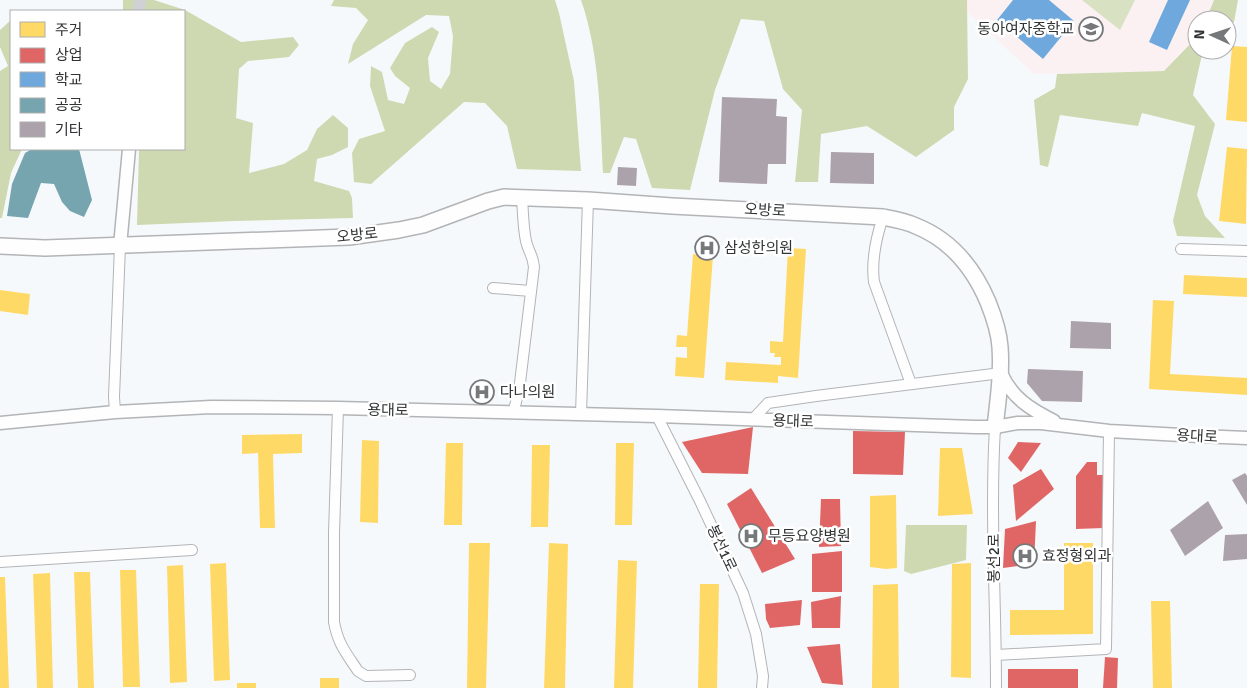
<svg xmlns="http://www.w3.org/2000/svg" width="1247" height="688" font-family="Signika,'Noto Sans KR',sans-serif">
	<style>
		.education { fill: #fbf0f2 }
		.green { fill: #d8e2c2 }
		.forest { fill: #ced9b1 }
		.homes { fill: #ffd966 }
		.shops { fill: #e06666 }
		.schools { fill: #6fa8dc }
		.public { fill: #76a5af }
		.building { fill: #aba2ab }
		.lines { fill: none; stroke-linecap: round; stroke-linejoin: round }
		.tertiary-tunnel { stroke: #cfd1d4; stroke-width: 12; stroke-dasharray: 12 6; stroke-linecap: butt }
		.minor-casing { stroke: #b2b4b6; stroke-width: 12 }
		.tertiary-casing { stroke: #b2b4b6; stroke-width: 15 }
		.secondary-casing { stroke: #b2b4b6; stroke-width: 18 }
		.minor { stroke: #fefeff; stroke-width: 10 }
		.tertiary { stroke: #fefeff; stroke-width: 12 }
		.secondary { stroke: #fefeff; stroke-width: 15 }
		.labels { text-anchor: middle; stroke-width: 5; stroke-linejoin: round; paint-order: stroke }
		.poi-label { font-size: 15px; fill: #313334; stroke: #fff; text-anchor: start }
		.street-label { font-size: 15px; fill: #313334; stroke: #fff }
	</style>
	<rect width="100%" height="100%" fill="#f6f9fc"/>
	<path class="education" d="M967 0H1214L1206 20H1197V37L1164 71 1034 74 967 12Z"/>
	<path class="green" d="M1082 0H1135L1120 30Z"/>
	<g class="forest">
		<path d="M123 0H154L185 10 241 42 293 37 299 45 289 57 248 61 239 69 236 118 253 123 249 173 284 164 307 150 317 129 333 115 348 128V147L332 155 317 159 314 181 349 191 352 198 353 218 235 221 137 225 139 149H184V11H123Z"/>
		<path d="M334 0H555L559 13 574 81 581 171 517 169 507 126 485 103 464 102 371 184 354 182 352 153 359 139 385 131 370 86 371 66 382 72 388 100 404 104 410 88 395 76 390 68 405 43 432 27 439 32 428 58 430 81 441 89 450 74 453 36 449 16 426 15 348 64 353 44 368 20 356 8 331 6Z"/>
		<path d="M581 0H967L968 79 954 107V130L916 157 867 126 821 134 818 182H795L802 110 783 89 764 21 741 19 715 90 690 190 652 188 636 139 624 137 610 173H603C600 115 600 55 581 0Z"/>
		<path d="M1214 0H1238L1234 22 1227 26V20H1206Z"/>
		<path d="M11 20V149H22L11 173 2 218H0V71L8 66 0 47V30Z"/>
		<path d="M1197 37V50H1203L1193 95 1215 124 1197 195 1205 216 1225 238 1177 236 1173 221 1195 126 1142 113 1138 126 1060 115 1048 167 1040 165 1034 100 1055 88 1057 74 1164 71Z"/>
		<path d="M906 525H967L966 560 911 574 904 571Z"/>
	</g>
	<g class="homes">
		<path d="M1232 46 1247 47V122L1226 120Z"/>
		<path d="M1227 147 1247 149 1246 224 1219 221Z"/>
		<path d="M788 248 806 249 798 378 778 376V383L725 380 726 362 781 365V357H774L775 353H770V341L783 342Z"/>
		<path d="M693 254 713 256 704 378 675 376 676 357 687 358V347H676L677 335 687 336Z"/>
		<path d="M1184 275 1247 278V297L1183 294Z"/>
		<path d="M0 290 30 294 28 315 0 311Z"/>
		<path d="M1153 300 1174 301 1170 374 1247 378V395L1149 389Z"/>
		<path d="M302 434V453L273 454 275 528H260L258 453 242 454V435Z"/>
		<path d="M362 440 379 441 378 523 360 522Z"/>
		<path d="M446 443H463L462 525H444Z"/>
		<path d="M616 443H634L632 525H615Z"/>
		<path d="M532 445H550L548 527H531Z"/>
		<path d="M940 448H962L973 514 938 516Z"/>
		<path d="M896 495 897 568 886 569 870 567V496Z"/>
		<path d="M469 543H490L486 688H467Z"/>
		<path d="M549 543 568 544 565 688H544Z"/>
		<path d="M1064 543H1093V634L1010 635V610H1064Z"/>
		<path d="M618 560 637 561 633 688H614Z"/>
		<path d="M226 563 230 680 214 681 210 564Z"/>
		<path d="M971 563V678L951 677 952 564Z"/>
		<path d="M183 565 187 682 170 683 167 566Z"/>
		<path d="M120 570H136L140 687H123Z"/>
		<path d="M74 572H90L94 688H78Z"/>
		<path d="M50 573 53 688H37L33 574Z"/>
		<path d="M0 577H5L9 688H0Z"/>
		<path d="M700 584H719L717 688H698Z"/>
		<path d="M898 584 899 688H872L873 585Z"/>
		<path d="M1151 601H1170L1172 688H1153Z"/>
		<rect x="320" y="678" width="19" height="10"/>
		<rect x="237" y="683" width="19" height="5"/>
	</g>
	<g class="shops">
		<path d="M753 427 748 474 702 473 682 442Z"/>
		<path d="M853 431 905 432 903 475 853 474Z"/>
		<path d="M1018 442 1041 443 1021 472 1008 458Z"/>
		<path d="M1087 462H1097V475H1103L1104 528 1076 529V476Z"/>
		<path d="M1041 469 1054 489 1016 521 1013 485Z"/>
		<path d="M751 488 795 559 762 573 727 504Z"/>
		<path d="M821 499H840L841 546 819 547Z"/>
		<path d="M1036 521 1034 564 1003 568 1005 529Z"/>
		<path d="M842 551V592H812V554Z"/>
		<path d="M841 596 840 628H812L811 602Z"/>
		<path d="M802 600 800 625 770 628 766 619 765 604Z"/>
		<path d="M840 644 843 685 822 683 807 647Z"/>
		<path d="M1105 657 1118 658 1117 688H1103Z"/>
		<rect x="1008" y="669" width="70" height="19"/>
	</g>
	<g class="schools">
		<path d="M1013 0H1049L1074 21 1043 59 997 20Z"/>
		<path d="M1168 0H1190L1167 50 1149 42Z"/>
	</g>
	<path class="public" d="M32 149H79L92 200 84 217 70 211 62 202 54 184 41 183 28 218 7 216 12 184 25 153Z"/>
	<g class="building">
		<path d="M722 97 777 99 776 116 787 117 786 164H768L767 184 719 182Z"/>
		<path d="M831 152 874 153V184L830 183Z"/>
		<path d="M618 167 637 168 636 186 617 185Z"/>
		<path d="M1071 321 1111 323V349L1070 348Z"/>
		<path d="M1028 369 1083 371 1082 402 1042 401 1027 383Z"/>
		<path d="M1245 473 1247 476V505L1232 480Z"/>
		<path d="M1208 501 1223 528 1185 556 1170 530Z"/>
		<path d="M1247 534V559L1223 561 1225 535Z"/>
	</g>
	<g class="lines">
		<path class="tertiary-tunnel" d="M139 11 140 0"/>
		<g class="minor-casing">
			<g id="minor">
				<path d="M883 217C876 238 871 259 874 282L911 384"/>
				<path d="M1181 249 1247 251"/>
				<path d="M493 288 531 291"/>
				<path d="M338 408 334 533V622C338 644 346 653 358 671L366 676 410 675"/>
				<path d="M115 412 114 397 120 246"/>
				<path d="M513 413 519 391 534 267C533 255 528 251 526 241 523 227 523 212 522 197"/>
				<path d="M581 414 588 200"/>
				<path d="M657 416 700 501 743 593 756 634 763 676 762 688"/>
				<path d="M753 419 768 403 816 396 1001 373"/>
				<path d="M995 427C990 514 996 601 996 688"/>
				<path d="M0 562 192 550"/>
				<path d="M996 655 1106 649 1109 431"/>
			</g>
		</g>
		<g class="tertiary-casing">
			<g id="tertiary">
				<path d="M120 246 129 149"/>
				<path d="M1001 373C1012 398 1030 409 1054 421"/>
				<path d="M0 423 115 412 211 407 338 408 657 416 975 427H995L1018 423H1041L1109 431 1199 436 1247 438"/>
			</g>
		</g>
		<g class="secondary-casing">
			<path id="secondary" d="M0 246 45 248 349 237 399 230 423 225 488 201 504 197 588 200 672 206 883 217C894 219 906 221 916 226 951 240 974 269 988 302 994 317 999 331 1000 347 1002 373 998 401 995 427"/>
		</g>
		<use href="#minor" class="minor"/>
		<use href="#tertiary" class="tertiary"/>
		<use href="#secondary" class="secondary"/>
	</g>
	<defs>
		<g id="school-ring" transform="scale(1.25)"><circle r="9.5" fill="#fff" stroke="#76787a" stroke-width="1.5"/><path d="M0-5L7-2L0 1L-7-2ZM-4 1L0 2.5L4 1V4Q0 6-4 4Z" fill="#76787a"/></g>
		<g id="hospital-ring" transform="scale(1.25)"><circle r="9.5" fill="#fff" stroke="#76787a" stroke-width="1.5"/><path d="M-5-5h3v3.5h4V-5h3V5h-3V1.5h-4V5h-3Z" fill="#76787a"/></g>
	</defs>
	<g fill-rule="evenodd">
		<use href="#school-ring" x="1091" y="29"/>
		<use href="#hospital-ring" x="707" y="248"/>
		<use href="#hospital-ring" x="482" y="392"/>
		<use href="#hospital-ring" x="751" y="536"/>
		<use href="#hospital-ring" x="1025" y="556"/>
	</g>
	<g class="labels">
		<g class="poi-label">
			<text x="1074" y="34" text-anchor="end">동아여자중학교</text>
			<text x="724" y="253">삼성한의원</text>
			<text x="500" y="397">다나의원</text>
			<text x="768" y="541">무등요양병원</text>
			<text x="1042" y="561">효정형외과</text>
		</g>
		<g class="street-label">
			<text transform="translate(765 210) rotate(3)" y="5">오방로</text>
			<text transform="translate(357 235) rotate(-6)" y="5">오방로</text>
			<text transform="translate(388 410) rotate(1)" y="5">용대로</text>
			<text transform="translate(793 421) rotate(2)" y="5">용대로</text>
			<text transform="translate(1197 436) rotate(3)" y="5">용대로</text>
			<text transform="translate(722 548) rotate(65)" y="5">봉선1로</text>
			<text transform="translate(994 558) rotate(-90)" y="5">봉선2로</text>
		</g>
	</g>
	<rect x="10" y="10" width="175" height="140" fill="#ffffff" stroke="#adadae"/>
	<rect x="20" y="22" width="25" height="15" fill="#ffd966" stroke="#adadae"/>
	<text x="55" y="35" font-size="15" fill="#313334">주거</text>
	<rect x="20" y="48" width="25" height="15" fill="#e06666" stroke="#adadae"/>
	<text x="55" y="60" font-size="15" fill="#313334">상업</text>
	<rect x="20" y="72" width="25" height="15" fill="#6fa8dc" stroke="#adadae"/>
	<text x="55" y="85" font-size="15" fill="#313334">학교</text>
	<rect x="20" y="98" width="25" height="15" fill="#76a5af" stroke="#adadae"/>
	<text x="55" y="110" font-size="15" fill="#313334">공공</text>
	<rect x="20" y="122" width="25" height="15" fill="#aba2ab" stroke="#adadae"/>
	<text x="55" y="135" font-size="15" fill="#313334">기타</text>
	<g transform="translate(1212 35) rotate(273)"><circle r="24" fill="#ffffff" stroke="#adadae"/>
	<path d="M0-4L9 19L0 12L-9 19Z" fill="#76787a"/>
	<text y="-8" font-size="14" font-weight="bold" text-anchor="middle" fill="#313334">N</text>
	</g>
</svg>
